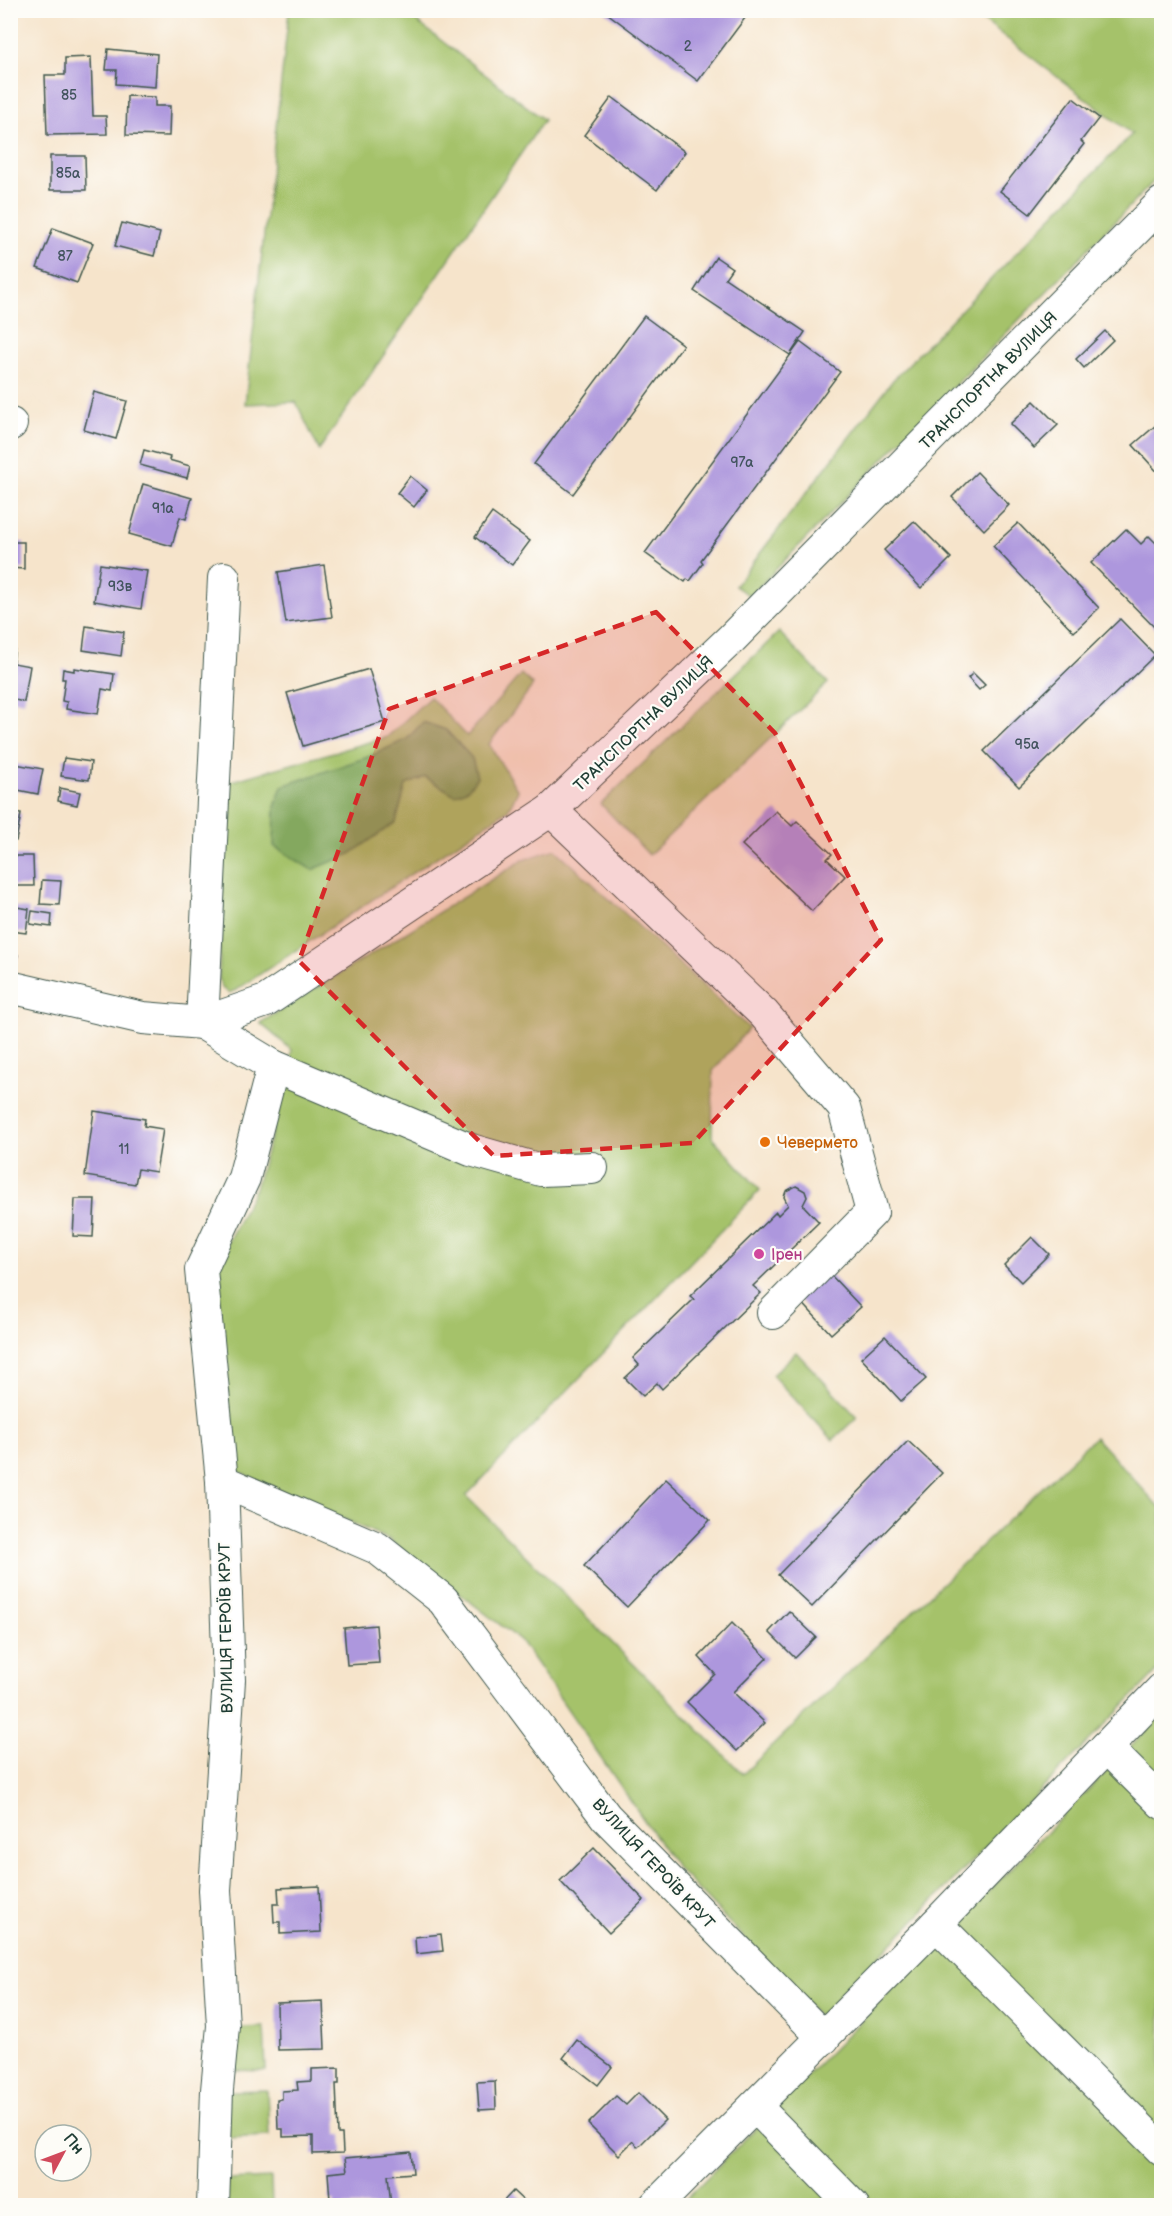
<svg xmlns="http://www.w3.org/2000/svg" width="1172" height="2216" font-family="'Balsamiq Sans',sans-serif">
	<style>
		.green { fill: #a5c26a; stroke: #62804f; stroke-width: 1.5 }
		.forest { fill: #84a85e; stroke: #527249; stroke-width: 1.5 }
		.building { fill: #ad97dd }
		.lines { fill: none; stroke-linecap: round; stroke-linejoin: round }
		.minor-casing { stroke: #3f564b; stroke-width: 34 }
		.minor { stroke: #fff; stroke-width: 32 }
		.marked { fill: #d62828; fill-opacity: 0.2; stroke: #d62828; stroke-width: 4.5; stroke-dasharray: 12 8; stroke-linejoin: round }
		.food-dot { fill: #e8710a; stroke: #fdfcf7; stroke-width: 2 }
		.hotel-dot { fill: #d1479c; stroke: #fdfcf7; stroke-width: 2 }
		.labels { text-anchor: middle; stroke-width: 4.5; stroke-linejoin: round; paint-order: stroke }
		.number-label { font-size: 14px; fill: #42545e }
		.street-label { font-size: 16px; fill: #1f3d34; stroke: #fdfcf7 }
		.food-label { font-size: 16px; fill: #c56008; stroke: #fdfcf7; text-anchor: start }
		.hotel-label { font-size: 16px; fill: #b23c85; stroke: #fdfcf7; text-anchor: start }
	</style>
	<rect width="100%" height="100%" fill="#fdfcf7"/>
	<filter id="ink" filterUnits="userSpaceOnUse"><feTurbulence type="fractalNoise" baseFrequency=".0167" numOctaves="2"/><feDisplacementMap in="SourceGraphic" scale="12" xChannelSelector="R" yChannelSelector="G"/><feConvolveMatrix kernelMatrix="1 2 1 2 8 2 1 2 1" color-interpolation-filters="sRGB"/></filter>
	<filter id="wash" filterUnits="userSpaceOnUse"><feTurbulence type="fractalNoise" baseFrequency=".008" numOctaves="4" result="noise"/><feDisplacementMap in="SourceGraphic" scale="24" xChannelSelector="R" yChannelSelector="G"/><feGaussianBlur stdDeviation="1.35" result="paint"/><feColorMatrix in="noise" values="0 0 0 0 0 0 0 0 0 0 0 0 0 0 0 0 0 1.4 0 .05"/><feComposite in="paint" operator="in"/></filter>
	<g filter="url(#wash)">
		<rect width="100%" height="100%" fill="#f6e4cb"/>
		<g class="green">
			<path d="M289 11H403L544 120 319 450 296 402 245 404Z"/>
			<path d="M971 11H1161V174L750 596 735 586 893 380 1132 134Z"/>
			<path d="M779 632 828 683 649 855 601 804Z"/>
			<path d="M521 674 533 685 489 744 518 791 508 810 236 990 229 993 222 988 219 979 225 783 387 737 430 697 467 736Z"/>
			<path d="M555 849 749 1028 713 1071 712 1137 760 1190 466 1496 743 1774 1095 1437 1161 1509V1667L820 2017 677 1868 520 1640 388 1539 231 1468 211 1275 255 1188 285 1090 292 1050 260 1023 523 860Z"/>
			<path d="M796 1352 857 1417 833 1440 772 1375Z"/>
			<path d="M1161 1716V2205L679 2206Z"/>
			<path d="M264 2027 266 2071 229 2070 236 2031 242 2028Z"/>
			<path d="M267 2090 269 2136 228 2138 227 2091Z"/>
			<path d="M271 2178 272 2205 224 2206 227 2180Z"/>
		</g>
		<path class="forest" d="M423 722 446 730 472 758 477 777 468 789 455 795 425 777 406 785 396 822 350 854 312 870 274 846 275 807 282 786 371 756 407 739Z"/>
		<g id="blocks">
			<g class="building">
				<path d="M603 10H751L698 81Z"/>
				<path d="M108 49 157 54 155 87 116 84 117 70H106Z"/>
				<path d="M91 57 93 116H106L107 134 47 135 45 75H65V58Z"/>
				<path d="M127 96 155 97V106H170L169 136 126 135Z"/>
				<path d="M612 97 685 152 657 190 584 135Z"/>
				<path d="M1073 98 1099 118 1081 141 1084 144 1030 214 1000 191Z"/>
				<path d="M50 156H85L86 190H50Z"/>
				<path d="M122 223 160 233 154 256 115 246Z"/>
				<path d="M53 228 93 243 77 283 37 268Z"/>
				<path d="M716 257 732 268 725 278 805 332 790 355 694 291Z"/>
				<path d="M644 316 683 345 573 494 534 464Z"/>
				<path d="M1105 331 1113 340 1084 368 1076 359Z"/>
				<path d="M800 342 840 372 701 560 703 563 690 581 687 579 685 582 645 553Z"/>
				<path d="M94 392 127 401 116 439 84 430Z"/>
				<path d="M1034 401 1058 425 1034 448 1010 424Z"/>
				<path d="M1162 420V477L1133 445Z"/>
				<path d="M144 450 170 457 169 460 190 466 187 478 140 465Z"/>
				<path d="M977 472 1009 505 984 530 952 497Z"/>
				<path d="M410 476 427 490 414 507 397 493Z"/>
				<path d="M143 484 192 498 186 519 180 517 172 546 129 534Z"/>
				<path d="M492 513 530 541 512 565 475 537Z"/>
				<path d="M914 521 951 558 921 588 884 550Z"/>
				<path d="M1018 523 1099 608 1074 632 993 546Z"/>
				<path d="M1126 529 1141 544 1149 536 1162 549V635L1091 563Z"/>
				<path d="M10 542H24V569L10 568Z"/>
				<path d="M100 564 147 571 141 609 94 601Z"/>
				<path d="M324 565 332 617 286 623 278 572Z"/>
				<path d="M1120 619 1155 655 1019 787 984 751Z"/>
				<path d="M86 626 124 632 121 656 83 650Z"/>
				<path d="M10 645 15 646 13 663 30 666 24 702 10 699Z"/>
				<path d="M74 668 114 674 112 691 102 689 98 714 66 709 67 702 62 701 65 679H62L63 669 74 671Z"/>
				<path d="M369 669 385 722 303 746 287 693Z"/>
				<path d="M973 673 985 685 979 690 968 678Z"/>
				<path d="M64 758 91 762 89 780 61 776Z"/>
				<path d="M10 763 43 769 38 794 13 789 10 795Z"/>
				<path d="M60 788 80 792 77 805 58 801Z"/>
				<path d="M776 811 792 826 797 821 832 854 827 859 845 876 812 911 742 845Z"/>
				<path d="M10 812 21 814 16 841 10 840Z"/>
				<path d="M10 856H33L34 886H10Z"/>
				<path d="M42 880 61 881 59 905 40 904Z"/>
				<path d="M10 906 29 909 26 933 10 931Z"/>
				<path d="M32 911 52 914 51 927 30 924Z"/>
				<path d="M10 953 18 955 14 968 10 967Z"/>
				<path d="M94 1111 145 1119 144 1126 163 1129 156 1172 138 1169 135 1184 85 1176Z"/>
				<path d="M796 1186 805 1191 807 1197 803 1205 819 1222 753 1286 761 1293 662 1389 657 1383 643 1396 625 1378 639 1365 633 1358 694 1299 690 1296 776 1212 778 1215 788 1205 784 1197 786 1191Z"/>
				<path d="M75 1199H95L93 1237 73 1236Z"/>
				<path d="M1032 1237 1049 1254 1021 1282 1004 1265Z"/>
				<path d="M827 1271 861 1307 831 1334 798 1298Z"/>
				<path d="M885 1336 926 1379 901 1401 861 1358Z"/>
				<path d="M908 1441 942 1473 812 1607 778 1575Z"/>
				<path d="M666 1479 710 1520 627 1607 584 1566Z"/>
				<path d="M789 1611 816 1637 795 1658 769 1632Z"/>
				<path d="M732 1623 767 1658 733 1692 765 1723 737 1751 687 1702 715 1674 699 1657Z"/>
				<path d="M376 1625 379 1663 347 1665 344 1628Z"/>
				<path d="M594 1848 644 1900 609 1933 560 1881Z"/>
				<path d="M319 1886 321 1932 280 1934V1922H274L273 1904H279L278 1888Z"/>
				<path d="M441 1934 443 1951 416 1954 415 1937Z"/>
				<path d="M323 2001 325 2049 278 2050 277 2003Z"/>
				<path d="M577 2040 612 2067 598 2085 563 2058Z"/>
				<path d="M339 2068V2084H336L338 2134H342L343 2153 313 2154V2136L283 2137V2129H278L277 2100 282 2099V2091L298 2090 297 2082 312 2081V2069Z"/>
				<path d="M495 2081 496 2109 479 2110 477 2082Z"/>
				<path d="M638 2093 665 2120 638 2147 633 2141 619 2155 588 2124 616 2096 626 2105Z"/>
				<path d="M411 2152 413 2173 388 2175 391 2206H335L334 2200H330L328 2173 347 2171 345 2158Z"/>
				<path d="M513 2191 529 2206H499Z"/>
				<path d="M602 2198 609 2206H594Z"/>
			</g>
		</g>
	</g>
	<g filter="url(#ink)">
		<use href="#blocks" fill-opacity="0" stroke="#3f564b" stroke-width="1.5"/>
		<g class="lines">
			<g class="minor-casing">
				<g id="minor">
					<path d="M10 424H11"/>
					<path d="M551 810 764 1014 844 1108 872 1212 773 1313"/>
					<path d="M10 987 143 1018 202 1023 266 1001 551 810 732 638 1162 203"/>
					<path d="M273 1066 471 1150 541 1170 592 1168"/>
					<path d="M222 1481 377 1548 443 1600 606 1817 824 2038"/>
					<path d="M1106 1747 1162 1803"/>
					<path d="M936 1924 1162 2150"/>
					<path d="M755 2106 853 2206"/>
					<path d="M213 2206 217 2090 223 2026 215 1890 229 1680 222 1481 201 1270 244 1178 273 1066 202 1023 224 578"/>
					<path d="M655 2206 936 1924 1162 1689"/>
				</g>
			</g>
			<use href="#minor" class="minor"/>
		</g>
	</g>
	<path class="marked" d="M656 612 775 733 881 940 693 1143 494 1156 299 961 389 709Z"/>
	<circle class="food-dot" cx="765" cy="1142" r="6"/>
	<circle class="hotel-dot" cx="759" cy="1254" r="6"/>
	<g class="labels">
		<g class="number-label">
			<text x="688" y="51">2</text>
			<text x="69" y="100">85</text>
			<text x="68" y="178">85а</text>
			<text x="65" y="261">87</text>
			<text x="742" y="467">97а</text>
			<text x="163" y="513">91а</text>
			<text x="120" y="591">93в</text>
			<text x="1027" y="749">95а</text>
			<text x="124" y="1154">11</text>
		</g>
		<g class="street-label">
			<text transform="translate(988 380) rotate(-45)" y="6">ТРАНСПОРТНА ВУЛИЦЯ</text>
			<text transform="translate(643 723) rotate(-44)" y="6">ТРАНСПОРТНА ВУЛИЦЯ</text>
			<text transform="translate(225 1628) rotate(-91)" y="6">ВУЛИЦЯ ГЕРОЇВ КРУТ</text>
			<text transform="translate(654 1863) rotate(47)" y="6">ВУЛИЦЯ ГЕРОЇВ КРУТ</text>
		</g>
		<g class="food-label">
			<text x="777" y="1148">Чевермето</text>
		</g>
		<g class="hotel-label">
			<text x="771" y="1260">Ірен</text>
		</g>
	</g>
	<rect width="1172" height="2216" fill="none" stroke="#fdfcf7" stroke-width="36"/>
	<g transform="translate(63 2153) rotate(49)"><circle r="28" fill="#fdfcf7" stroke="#a4b0a9" stroke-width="1.5"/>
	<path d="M0-4.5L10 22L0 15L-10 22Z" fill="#d1495b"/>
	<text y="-9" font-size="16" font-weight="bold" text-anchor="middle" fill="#1f3d34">Пн</text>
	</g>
</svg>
